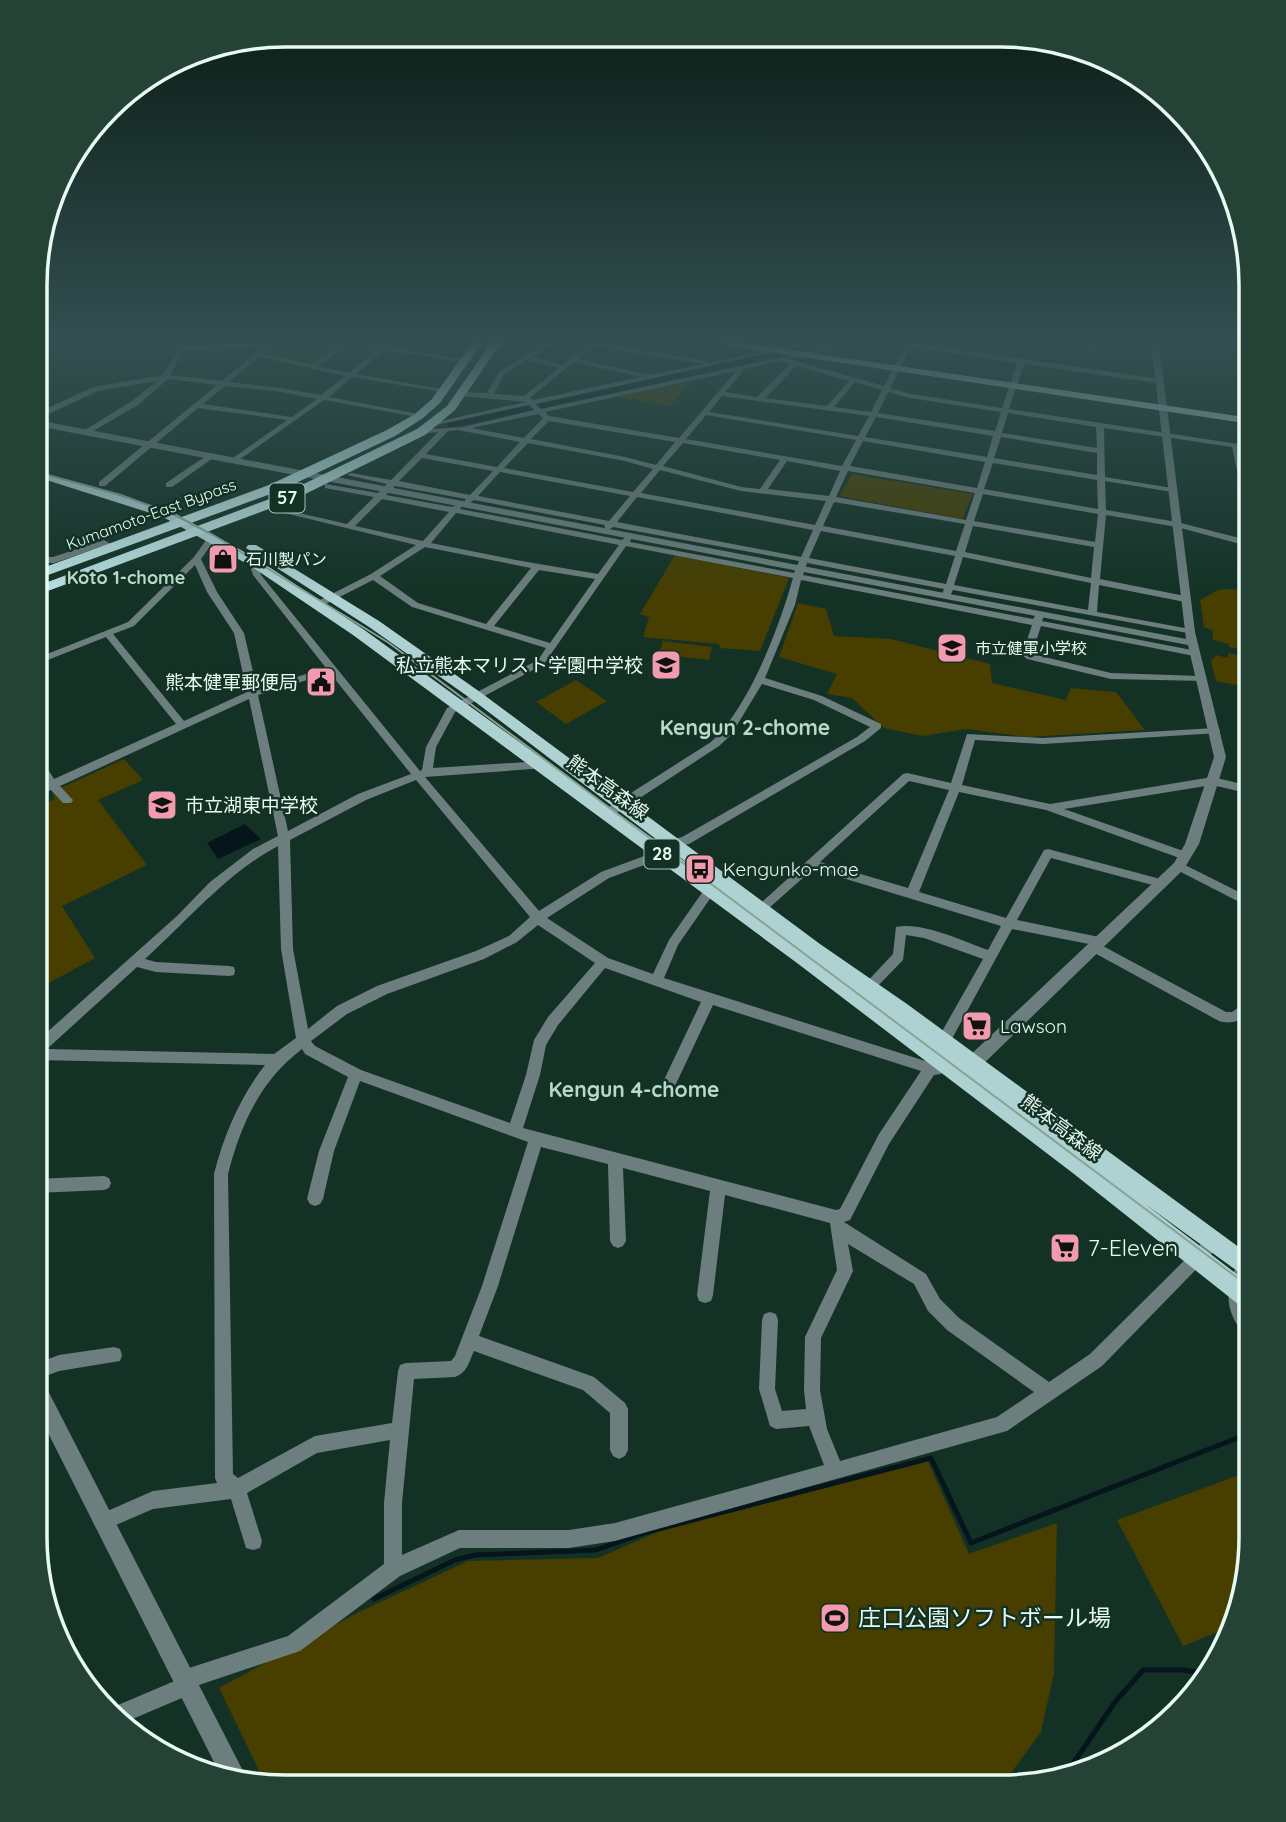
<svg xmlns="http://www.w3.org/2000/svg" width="1286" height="1822" font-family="Quicksand,'Noto Sans JP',sans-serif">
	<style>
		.green { fill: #473e00 }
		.water { fill: #05151b }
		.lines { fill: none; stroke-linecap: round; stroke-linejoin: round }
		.stream { stroke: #05151b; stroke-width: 5 }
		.minor { fill: #6d7e7e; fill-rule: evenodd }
		.tertiary { fill: #6d7e7e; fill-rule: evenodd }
		.primary { fill: #aed2d1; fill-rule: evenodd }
		.trunk { fill: #bbe2e2; fill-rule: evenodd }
		.tram { stroke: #8aa197; stroke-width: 2 }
		.labels { text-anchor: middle; stroke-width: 5; stroke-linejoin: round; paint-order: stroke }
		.far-street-label { font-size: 16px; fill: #e7f9f0; stroke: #133225 }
		.far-poi-label { font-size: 16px; fill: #e7f9f0; stroke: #133225; text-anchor: start }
		.shield { fill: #133225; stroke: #a7bdb3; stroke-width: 2 }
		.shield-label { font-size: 18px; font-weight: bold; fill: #e7f9f0 }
		.far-neighbourhood-label { font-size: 18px; font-weight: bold; fill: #b7dac8; stroke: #133225 }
		.poi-label { font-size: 19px; fill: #e7f9f0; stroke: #133225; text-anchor: start }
		.street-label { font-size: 19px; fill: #e7f9f0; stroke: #133225 }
		.neighbourhood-label { font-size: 21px; font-weight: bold; fill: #b7dac8; stroke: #133225 }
		.near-poi-label { font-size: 23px; fill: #e7f9f0; stroke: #133225; text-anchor: start }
		.rim { fill: none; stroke: #e7f9f0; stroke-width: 3.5 }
	</style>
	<rect width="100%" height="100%" fill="#133225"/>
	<g class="green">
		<path d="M273 343H341L314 364 257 353Z"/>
		<path d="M695 379 670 406 616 397Z"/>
		<path d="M852 474 973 494 962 519 839 496Z"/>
		<path d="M675 555 789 578 760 651 720 648 719 644 643 637 649 617 640 614Z"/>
		<path d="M1230 589 1251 591V625H1247L1245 637 1251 640V651L1229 647V644L1213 640 1212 630 1204 627 1200 600 1218 590Z"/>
		<path d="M798 603 826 609 834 636 891 639 990 664 992 683 1066 700 1071 688 1116 692 1145 730 1028 737 965 729 923 736 884 728 852 698 827 694 837 674 779 657Z"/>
		<path d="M663 641 712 647 709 660 659 654Z"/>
		<path d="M1228 653 1251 658V663L1244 661 1243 676 1251 678V688L1216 681 1211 661 1216 655 1228 658Z"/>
		<path d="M576 680 607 701 566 724 536 702Z"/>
		<path d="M124 759 143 780 98 800 147 865 62 906 95 958 36 990V807L55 799 52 792Z"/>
		<path d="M927 1459 969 1554 1057 1523 1054 1673 1041 1732 1005 1781 982 1787 266 1785 219 1688 359 1612 468 1561 598 1558 667 1528Z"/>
		<path d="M1250 1471V1553L1225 1629 1183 1646 1117 1520Z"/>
	</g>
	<g class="water">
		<path d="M765 354 782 356 475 423 449 427 448 423Z"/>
		<path d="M245 824 261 839 218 859 207 843Z"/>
	</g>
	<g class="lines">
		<g class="stream">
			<path d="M374 1599 455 1560 475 1555 596 1550 647 1532 931 1458 971 1543 1250 1433"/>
			<path d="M1068 1771 1115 1702 1143 1670H1184L1209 1674"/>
		</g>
		<g class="minor">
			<path d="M181 343H187L186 346 275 343 263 354 311 364 341 343 381 346 385 343H392L388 347 468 360 465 362 384 350 356 374 447 390 443 392 352 377 329 397 419 414 423 416 422 418 324 400 236 462H233V458L287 420 198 408 105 486H99V482L217 385 168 379 138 405 88 434 84 432 85 430 132 401 157 381 98 391 40 418H37V413L93 387 163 375ZM347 345 377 349 349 373 318 366ZM263 347 257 352 253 353V355L222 381 170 375 184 350ZM259 357 345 376 321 395 281 388 229 382ZM225 386 281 392 317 399 292 417 203 404Z"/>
			<path d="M547 343H554L532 357 562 365 587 345 585 343H598L705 360 708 363 804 343H814L536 404 541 409 848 343H858L789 359 884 386 907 343H913L1161 379 1162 381 1158 383 1024 364 1009 409 1251 446V450L1240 449 1251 498V520L1247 518 1232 447 1104 428 1105 477 1172 488 1176 490 1172 492 1105 481 1106 510 1177 522 1251 541V547L1177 527 1106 515 1100 579 1185 596 1190 599 1185 602 1099 585 1097 612 1190 629 1195 632 1193 634 953 590 950 596 947 597 942 594 944 589 807 563 803 575 1033 619 1036 614 1039 613 1044 616 1042 621 1197 651 1199 653 1194 656 1041 626 1032 654 1111 673 1200 676 1205 679 1204 681 1111 679 1027 659 1022 655 1032 625 801 580 795 605 765 678 822 696 881 724V728L865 741 689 844 676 847 655 861 609 878 547 918 608 958 653 974 669 940 706 887H714L716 890 714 893 678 945 664 978 941 1066 943 1070 941 1074 934 1075 889 1144 850 1220 844 1222 926 1274 940 1299 959 1318 1049 1382 1090 1354 1207 1238 1212 1236 1217 1238 1220 1243 1217 1248 1102 1366 1007 1431 615 1541 569 1548H460L400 1576 300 1651 199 1685 196 1692 123 1723 111 1708 177 1680 179 1672 186 1669 288 1636 384 1564V1503L390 1440 317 1453 247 1493 262 1541 260 1548 253 1550 246 1548 231 1499 153 1509 102 1531 96 1528 93 1522 96 1516 153 1491 217 1483 215 1478 214 1174C224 1135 240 1097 265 1065L36 1060V1042L177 916 210 882 253 849 278 836 249 699 60 786 73 800 71 803H63L51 790 36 796V787L46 783 36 769V757H40L54 779 176 724 106 637 40 663 36 664 37 658 128 622 194 557 209 536H215L216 538 201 559 217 592 244 633 257 689 326 668 253 575 249 562 253 559 257 562 261 575 420 771 422 770 426 747 447 708 538 660 546 648 412 607 373 580 320 607H314V603L371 574 416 545 260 507 264 505 347 524 374 497 325 488V484L378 493 387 484 347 475 351 473 391 480 438 432 421 434 417 432 418 430 463 427 534 410 529 405 436 425 432 423 526 402 461 396 457 394 461 392 487 393 499 372ZM594 346 704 364 649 375 578 359ZM911 347 1017 363 1002 408 911 394 890 388ZM527 360 559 368 524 396 494 394 504 374ZM780 361 790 364 757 397 725 392 745 369ZM574 362 641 377 533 400 530 398ZM796 366 849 381 827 406 765 398ZM736 371 679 438 549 416 545 412ZM855 382 882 390 871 412 834 407ZM888 392 910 398 1001 412 995 431 878 413ZM722 396 869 416 858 436 709 412ZM1008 413 1096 427 1097 448 1002 433ZM538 414 543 418 524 438 471 428ZM706 415 856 440 842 466 686 439ZM876 417 993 436 987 457 865 437ZM549 421 675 442 656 465 625 457 531 439ZM458 430 520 442 497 467 426 454 448 431ZM1001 437 1097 453V475L994 458ZM863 441 985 462 977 488 850 466ZM528 443 625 461 653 469 633 492 504 468ZM683 443 780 460 760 489 741 487 663 466ZM422 458 493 471 470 495 399 481ZM787 461 840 471 829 496 768 489ZM993 463 1097 480 1098 509 984 489ZM660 470 741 491 826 501 815 525 641 493ZM848 471 975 493 966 520 836 497ZM500 472 630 496 609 521 478 496ZM395 486 466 499 464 502 468 504 474 500 605 525 604 527 608 530 613 527 799 561 794 573 630 542 631 539 627 536 622 540 460 509 462 506 458 504 452 507 386 495ZM983 494 1098 514 1095 542 974 521ZM637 497 813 530 801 557 617 522ZM382 499 449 512 423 541 355 526ZM834 502 965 524 956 551 823 526ZM456 513 619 545 598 574 516 560 431 543ZM973 526 1094 547 1091 578 965 552ZM821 531 955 556 946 584 809 558ZM626 546 793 578C779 628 749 707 711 742L609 807 607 810 609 813H617L719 746 731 735 762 684 814 700 870 727 857 737 682 837 669 840 647 855 601 872 539 911 425 777 546 768 547 765 542 761 433 768 436 747 455 712 544 664ZM425 547 531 568 486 624 418 603 380 576ZM963 557 1091 583 1088 610 954 585ZM195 565 207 592 234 633 247 692 184 721 113 634 134 626ZM539 570 595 579 550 643 494 626ZM330 673 411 774 358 794 288 831 258 695ZM416 780 530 917 509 936 476 951 377 986 337 1006 308 1029 293 949 290 840 366 800ZM278 846 281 949 296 1038 274 1054 47 1049 137 967 156 972 229 976 234 975 235 971 234 967 229 966 156 962 145 959C188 920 227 873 278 846ZM538 925 595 963 548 1017 534 1040 526 1075 510 1123 361 1070 315 1046 311 1041 347 1014 387 994 484 959 517 942ZM605 968 701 1002 663 1082 665 1086 670 1088 675 1086 713 1005 921 1071 879 1134 840 1209 836 1210 523 1128 540 1075 546 1045 558 1025ZM302 1049 305 1054 348 1077 319 1151 307 1199 310 1204 315 1206 320 1204 323 1199 334 1151 360 1081 528 1142 482 1286 455 1356 451 1361 406 1363 400 1365 398 1371 392 1423 315 1436 238 1478 233 1474 228 1174C241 1124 260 1081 302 1049ZM541 1147 608 1164 610 1241 613 1246 618 1248 623 1246 626 1241 623 1168 710 1191 697 1295 699 1301 705 1303 711 1301 713 1295 725 1195 830 1223 837 1270 805 1337 804 1390 806 1409 782 1411 775 1389 778 1320 776 1314 770 1312 764 1314 762 1320 759 1389 770 1426 776 1429 809 1426 824 1465 615 1523 569 1530H459L402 1555V1503L414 1379 455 1377C467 1373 469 1362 474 1351L583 1390 610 1413V1450L613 1456 619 1459 625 1456 628 1450V1409L625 1403 594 1377 479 1336 498 1286ZM848 1244 914 1284 928 1311 947 1330 1034 1392 997 1417 840 1461 827 1429 820 1390 821 1338 853 1271Z"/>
			<path d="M1043 343H1058L1102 350 1099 352Z"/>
			<path d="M1210 343H1225L1251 346V350Z"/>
			<path d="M209 454 216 456 172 487H166V483Z"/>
			<path d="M104 540 114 546 110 549 103 546 54 563H37V557H53Z"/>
			<path d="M1215 728 1219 729 1220 731 1219 733 1043 744 975 740 962 785 1050 804 1212 777 1251 786V794L1212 785 1064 809 1189 853 1191 856 1189 859 1185 860 1046 810 959 792 919 892 1006 918 1044 850 1048 849 1164 880 1166 883 1160 887 1051 858 1017 920 1104 938 1106 941 1101 945 1226 1012H1232L1251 999V1012C1241 1020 1233 1025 1219 1021L1089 950 1087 947 1089 944 1012 929 948 1046 943 1048 938 1046 936 1042 983 959 924 938 906 935 903 960 873 991H863L862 987 893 954 896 927C921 921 963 941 988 950L1001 926 813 869 760 916H752L750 913 903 774 907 773 951 783 967 734 1043 738ZM909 781 949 790 908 888 820 862Z"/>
			<path d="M1179 862 1251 898V908L1175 869 1173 866Z"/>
			<path d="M104 1176 109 1178 111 1183 109 1188 104 1190 36 1193V1179Z"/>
			<path d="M1245 1257 1251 1260V1270L1246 1283 1244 1299 1251 1317V1339C1243 1336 1240 1330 1236 1323 1223 1300 1229 1282 1239 1260Z"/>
			<path d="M114 1347 120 1349 122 1355 120 1361 59 1371 35 1380V1364L59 1355Z"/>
		</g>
		<g class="tertiary">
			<path d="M1151 343H1159L1195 632 1226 757 1199 844 1184 869 978 1069 972 1071 966 1069 964 1064 966 1059 1174 863 1185 844 1214 757 1188 645 37 426V420L1186 639Z"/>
			<path d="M35 1376 42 1379 242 1769 246 1777 244 1781 218 1770 35 1407Z"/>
		</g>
		<g class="primary">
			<path d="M723 343H744L1251 418V424L728 346Z"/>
			<path d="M37 471 171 511 257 559 363 629 702 874 470 698 369 627 246 548 248 545H256L379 621 480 692 820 944 907 1004 1251 1256V1281L1145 1204 1251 1285V1311L1243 1308 1074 1174 797 963 353 635 249 565 163 517 37 477Z"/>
		</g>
		<g class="trunk">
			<path d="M472 343H482L440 403 423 418 395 436 279 491 37 579V570L269 485 387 430 415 414 432 399Z"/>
			<path d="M491 343H501L455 410 425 435 293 500 37 595V586L283 494 417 429 447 406Z"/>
		</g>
		<path class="tram" d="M37 472 121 495 175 515 213 535 389 643 1251 1288"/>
	</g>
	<linearGradient id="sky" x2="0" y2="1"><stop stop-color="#0a1c14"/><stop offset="0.57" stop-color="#334f51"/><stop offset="1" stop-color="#334f51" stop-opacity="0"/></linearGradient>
	<rect width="1286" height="598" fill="url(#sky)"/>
	<defs>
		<g id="shop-square" transform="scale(1.575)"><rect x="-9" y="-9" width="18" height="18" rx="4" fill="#f29aae" stroke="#133225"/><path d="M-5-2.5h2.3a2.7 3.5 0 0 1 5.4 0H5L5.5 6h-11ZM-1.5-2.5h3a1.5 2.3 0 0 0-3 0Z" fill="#111"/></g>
		<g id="school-square" transform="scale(1.575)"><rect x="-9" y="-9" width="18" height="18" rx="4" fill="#f29aae" stroke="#133225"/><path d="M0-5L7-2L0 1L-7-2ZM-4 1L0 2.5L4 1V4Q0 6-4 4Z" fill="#111"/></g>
		<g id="civic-square" transform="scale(1.575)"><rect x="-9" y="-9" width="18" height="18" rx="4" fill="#f29aae" stroke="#133225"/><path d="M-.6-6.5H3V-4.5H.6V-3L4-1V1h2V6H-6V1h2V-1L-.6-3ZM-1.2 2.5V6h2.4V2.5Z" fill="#111"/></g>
		<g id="bus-square" transform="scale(1.575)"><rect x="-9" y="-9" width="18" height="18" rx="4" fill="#f29aae" stroke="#133225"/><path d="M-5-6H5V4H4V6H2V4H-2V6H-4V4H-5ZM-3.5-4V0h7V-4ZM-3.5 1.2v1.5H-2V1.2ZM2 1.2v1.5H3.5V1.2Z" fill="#111"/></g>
		<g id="supermarket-square" transform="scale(1.575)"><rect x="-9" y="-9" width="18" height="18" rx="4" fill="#f29aae" stroke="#133225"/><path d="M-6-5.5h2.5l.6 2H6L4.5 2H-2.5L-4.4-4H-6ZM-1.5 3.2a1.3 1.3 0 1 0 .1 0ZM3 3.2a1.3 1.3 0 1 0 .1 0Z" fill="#111"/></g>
		<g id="stadium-square" transform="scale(1.575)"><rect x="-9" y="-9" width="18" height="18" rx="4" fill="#f29aae" stroke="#133225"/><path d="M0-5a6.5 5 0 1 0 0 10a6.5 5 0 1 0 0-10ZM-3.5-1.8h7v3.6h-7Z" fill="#111"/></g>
	</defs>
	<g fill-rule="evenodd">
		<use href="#shop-square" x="223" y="559"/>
		<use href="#school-square" x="952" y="648"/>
		<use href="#school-square" x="666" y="665"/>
		<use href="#civic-square" x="321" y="682"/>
		<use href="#school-square" x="162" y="805"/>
		<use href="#bus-square" x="700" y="869"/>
		<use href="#supermarket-square" x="977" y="1026"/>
		<use href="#supermarket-square" x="1065" y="1248"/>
		<use href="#stadium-square" x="835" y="1618"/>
	</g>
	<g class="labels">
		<g class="far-street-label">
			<text transform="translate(151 514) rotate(-20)" y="6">Kumamoto-East Bypass</text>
		</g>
		<g class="far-poi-label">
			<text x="246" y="565">石川製パン</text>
			<text x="975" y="654">市立健軍小学校</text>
		</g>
		<g class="shield">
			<rect x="269.5" y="483.5" width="35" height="29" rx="5"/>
			<rect x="644.5" y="839.5" width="35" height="29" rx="5"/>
		</g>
		<g class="shield-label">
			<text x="287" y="504">57</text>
			<text x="662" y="860">28</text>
		</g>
		<g class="far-neighbourhood-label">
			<text x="126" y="584">Koto 1-chome</text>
		</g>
		<g class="poi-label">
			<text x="643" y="672" text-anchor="end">私立熊本マリスト学園中学校</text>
			<text x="298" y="689" text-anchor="end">熊本健軍郵便局</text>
			<text x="185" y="812">市立湖東中学校</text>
			<text x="723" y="876">Kengunko-mae</text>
			<text x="1000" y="1033">Lawson</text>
		</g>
		<g class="street-label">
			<text transform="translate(608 787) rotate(36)" y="7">熊本高森線</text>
			<text transform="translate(1062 1127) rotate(37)" y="7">熊本高森線</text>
		</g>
		<g class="neighbourhood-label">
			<text x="745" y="735">Kengun 2-chome</text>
			<text x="634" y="1097">Kengun 4-chome</text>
		</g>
		<g class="near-poi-label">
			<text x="1088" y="1256">7-Eleven</text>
			<text x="858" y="1626">庄口公園ソフトボール場</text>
		</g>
	</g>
	<path d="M0 0H1286V1822H0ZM285 47H1001A238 238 0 0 1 1239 285V1537A238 238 0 0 1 1001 1775H285A238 238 0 0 1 47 1537V285A238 238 0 0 1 285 47Z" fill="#244235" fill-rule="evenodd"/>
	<path class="rim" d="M285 47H1001A238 238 0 0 1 1239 285V1537A238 238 0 0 1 1001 1775H285A238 238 0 0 1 47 1537V285A238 238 0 0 1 285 47Z"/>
</svg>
